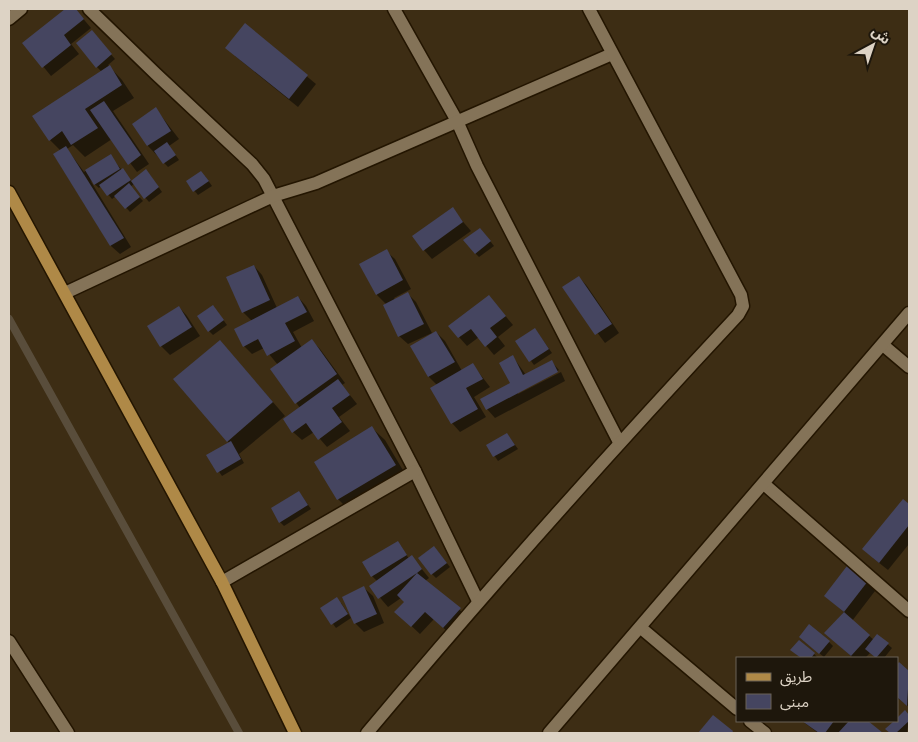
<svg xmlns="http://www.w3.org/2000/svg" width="918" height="742" font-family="'Alegreya Sans','Noto Sans Arabic',sans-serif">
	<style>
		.shadow { fill: #0007 }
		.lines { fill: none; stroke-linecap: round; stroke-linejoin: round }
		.stream { stroke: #594d3b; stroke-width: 8 }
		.building { fill: #454560 }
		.minor-casing { stroke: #231500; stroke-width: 15 }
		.primary-casing { stroke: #231500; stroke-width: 15 }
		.minor { stroke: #847358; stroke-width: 12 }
		.primary { stroke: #af8947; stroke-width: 12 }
	</style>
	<rect width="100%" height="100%" fill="#3d2d14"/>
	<g class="shadow">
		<path d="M67 9H75L91 28 71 44 79 54 51 76 24 43Z"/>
		<path d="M245 25 316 84 298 107 235 56Z"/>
		<path d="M95 36 115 59 108 65 122 80 134 98 113 111 149 164 137 172 112 139 85 157 73 145 67 149 84 172 110 156 132 182 150 175 162 192 149 202 134 184 130 187 143 201 130 212 116 196 112 199 101 186 99 188 90 180 131 247 120 254 111 246 54 155 61 151 50 140 102 72 97 67Z"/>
		<path d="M156 109 179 139 169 146 179 160 168 167 148 146 134 124Z"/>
		<path d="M205 176 212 186 198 195 187 182Z"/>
		<path d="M452 209 471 231 432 259 424 250Z"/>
		<path d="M484 233 494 246 479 257 475 253Z"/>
		<path d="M386 251 395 259 411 289 394 298 395 300 408 294 416 302 432 333 408 344 399 336 386 304 377 295Z"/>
		<path d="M254 266 262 275 277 308 298 297 306 306 314 321 293 332 302 348 312 341 320 349 345 383 342 385 357 404 339 417 350 431 327 447 314 432 302 440 293 432 300 408 272 369 278 365 264 348 252 354 244 346 252 321 243 312Z"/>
		<path d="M579 277 587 286 619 333 605 343 564 288Z"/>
		<path d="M489 296 513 325 498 337 505 346 494 355 479 337 467 346 459 337Z"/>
		<path d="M213 306 227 325 213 335 209 331Z"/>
		<path d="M179 307 187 316 200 336 170 355 161 346 149 326Z"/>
		<path d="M535 329 552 353 534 365 517 342Z"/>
		<path d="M436 332 445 341 462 371 473 365 490 387 474 397 486 417 460 432 452 423 437 385 429 377 412 347Z"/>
		<path d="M220 341 285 416 239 454 244 463 222 476 208 456 229 443 175 379Z"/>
		<path d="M513 357 526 375 551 361 559 370 518 391V394L561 372 565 381 495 418 487 409 512 384Z"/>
		<path d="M372 428 385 440 407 477 351 512 338 499 315 462Z"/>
		<path d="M507 434 518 449 498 461 488 446Z"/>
		<path d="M299 492 311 509 284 526 280 522Z"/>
		<path d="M903 501 909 506V544L888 570 873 558Z"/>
		<path d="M401 546 409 559 412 557 429 578 425 581 468 617 452 636 434 619 420 634 405 620 406 602 401 598 388 607 370 586 377 581 372 576Z"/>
		<path d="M438 552 450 567 436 578 432 574Z"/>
		<path d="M867 582 875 591 852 621 874 640 878 636 892 648 884 658H877L870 653 865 658H853L826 633 844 612 825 596Z"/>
		<path d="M364 588 373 596 384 623 364 632 356 624 343 597Z"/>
		<path d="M341 603 351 618 336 628 322 609Z"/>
		<path d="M804 641 829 642 833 646 824 657Z"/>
		<path d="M796 654H814L818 658H801Z"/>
		<path d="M899 664 909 672V707L899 699 897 701V667Z"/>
		<path d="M905 712 909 717 907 733H891L887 729Z"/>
		<path d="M802 721H866L881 733H818Z"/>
	</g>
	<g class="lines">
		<path class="stream" d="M9 319 239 733"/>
	</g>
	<g class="building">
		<path d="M65 9H76L84 19 64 35 71 45 42 68 22 43Z"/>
		<path d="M245 23 308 75 289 99 225 48Z"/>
		<path d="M92 30 112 54 96 68 76 43Z"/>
		<path d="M110 65 122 85 85 109 98 128 71 145 62 131 49 141 32 116Z"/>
		<path d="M104 101 141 155 128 165 90 110Z"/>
		<path d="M156 107 171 131 147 146 132 124Z"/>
		<path d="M167 142 176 155 163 164 154 151Z"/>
		<path d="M66 146 124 238 110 246 53 154Z"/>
		<path d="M111 154 120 169 94 185 85 170Z"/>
		<path d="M123 168 131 180 107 196 99 185Z"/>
		<path d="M146 169 159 187 144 199 131 181Z"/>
		<path d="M201 171 209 181 193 192 186 181Z"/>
		<path d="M129 183 140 197 125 209 114 196Z"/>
		<path d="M453 207 463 222 423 251 412 236Z"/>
		<path d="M480 228 491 241 475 254 463 240Z"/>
		<path d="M387 249 403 280 376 295 359 264Z"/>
		<path d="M254 265 270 300 242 313 226 277Z"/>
		<path d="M579 276 612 324 595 335 562 287Z"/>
		<path d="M408 292 424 324 398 337 383 305Z"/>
		<path d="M489 295 506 316 490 328 497 337 485 347 471 329 458 338 448 326Z"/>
		<path d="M298 296 307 312 285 323 295 341 267 356 258 339 243 347 234 329Z"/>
		<path d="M213 305 224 320 208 332 197 316Z"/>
		<path d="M179 306 192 327 160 347 147 326Z"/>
		<path d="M535 328 549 349 529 362 515 341Z"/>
		<path d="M436 331 455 362 428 377 410 346Z"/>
		<path d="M312 339 337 374 295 404 270 369Z"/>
		<path d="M220 340 273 402 227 442 173 379Z"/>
		<path d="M513 355 523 375 552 360 558 372 486 410 480 399 510 383 499 363Z"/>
		<path d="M473 363 483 379 466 388 478 409 451 424 430 388Z"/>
		<path d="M338 379 350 395 332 408 342 422 318 440 306 423 292 433 283 419Z"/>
		<path d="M372 426 396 465 337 500 314 462Z"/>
		<path d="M507 433 515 445 493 457 486 445Z"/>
		<path d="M231 441 241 459 217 473 206 455Z"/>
		<path d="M299 491 308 505 279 523 271 508Z"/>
		<path d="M903 499 909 504V525L879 563 862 549Z"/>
		<path d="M398 541 407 555 371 577 362 562Z"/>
		<path d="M434 546 447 563 431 575 418 558Z"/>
		<path d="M412 555 422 569 417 573 461 608 443 628 425 612 411 627 394 612 404 602 397 595 417 573 378 599 369 586Z"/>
		<path d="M847 566 868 581 844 612 824 596Z"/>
		<path d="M364 586 377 614 354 624 342 597Z"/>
		<path d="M337 597 348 614 331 625 320 608Z"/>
		<path d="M844 612 870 635 851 656 824 633Z"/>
		<path d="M809 624 830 641 819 654 799 637Z"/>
		<path d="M877 634 889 643 876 658 865 649Z"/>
		<path d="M799 640 815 653 811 658H801L790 650Z"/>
		<path d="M899 662 909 671 907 706 897 697V665Z"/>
		<path d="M905 710 909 715V721L896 733H890L885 729 894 721H897V718Z"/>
		<path d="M713 715 733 731 732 733H698Z"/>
		<path d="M802 721H834L825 733H819Z"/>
		<path d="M849 721H868L883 733H838Z"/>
	</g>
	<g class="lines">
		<g class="minor-casing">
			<g id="minor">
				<path d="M89 9 156 74 252 164 264 179 415 471 478 601"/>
				<path d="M394 9 457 121 477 166 619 442"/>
				<path d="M9 19 21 9"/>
				<path d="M65 293 273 196 316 183 612 54"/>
				<path d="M883 345 909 367"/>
				<path d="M764 484 909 611"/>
				<path d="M222 582 415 471"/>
				<path d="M641 628 737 709"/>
				<path d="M9 641 68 733"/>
				<path d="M750 721 765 733"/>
				<path d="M367 733C487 590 611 451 738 315L743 306 741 295 589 9"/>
				<path d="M549 733 909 313"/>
			</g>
		</g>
		<g class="primary-casing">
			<path id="primary" d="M9 192 222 582 295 733"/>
		</g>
		<use href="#minor" class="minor"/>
		<use href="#primary" class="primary"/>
	</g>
	<rect width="918" height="742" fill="none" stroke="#ddd3c5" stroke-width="20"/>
	<rect x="736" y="657" width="162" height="65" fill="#1e170c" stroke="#6a6256"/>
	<rect x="746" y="673" width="25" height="8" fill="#af8947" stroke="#6a6256"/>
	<text x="780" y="682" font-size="15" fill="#ddd3c5">طريق</text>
	<rect x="746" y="694" width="25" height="15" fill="#454560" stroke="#6a6256"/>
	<text x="780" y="707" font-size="15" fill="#ddd3c5">مبنى</text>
	<g transform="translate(873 45) rotate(40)" stroke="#1e170c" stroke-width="4" paint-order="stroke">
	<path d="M0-4L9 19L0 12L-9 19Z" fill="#ddd3c5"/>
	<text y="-8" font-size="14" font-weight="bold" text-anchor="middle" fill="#ddd3c5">ش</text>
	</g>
</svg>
